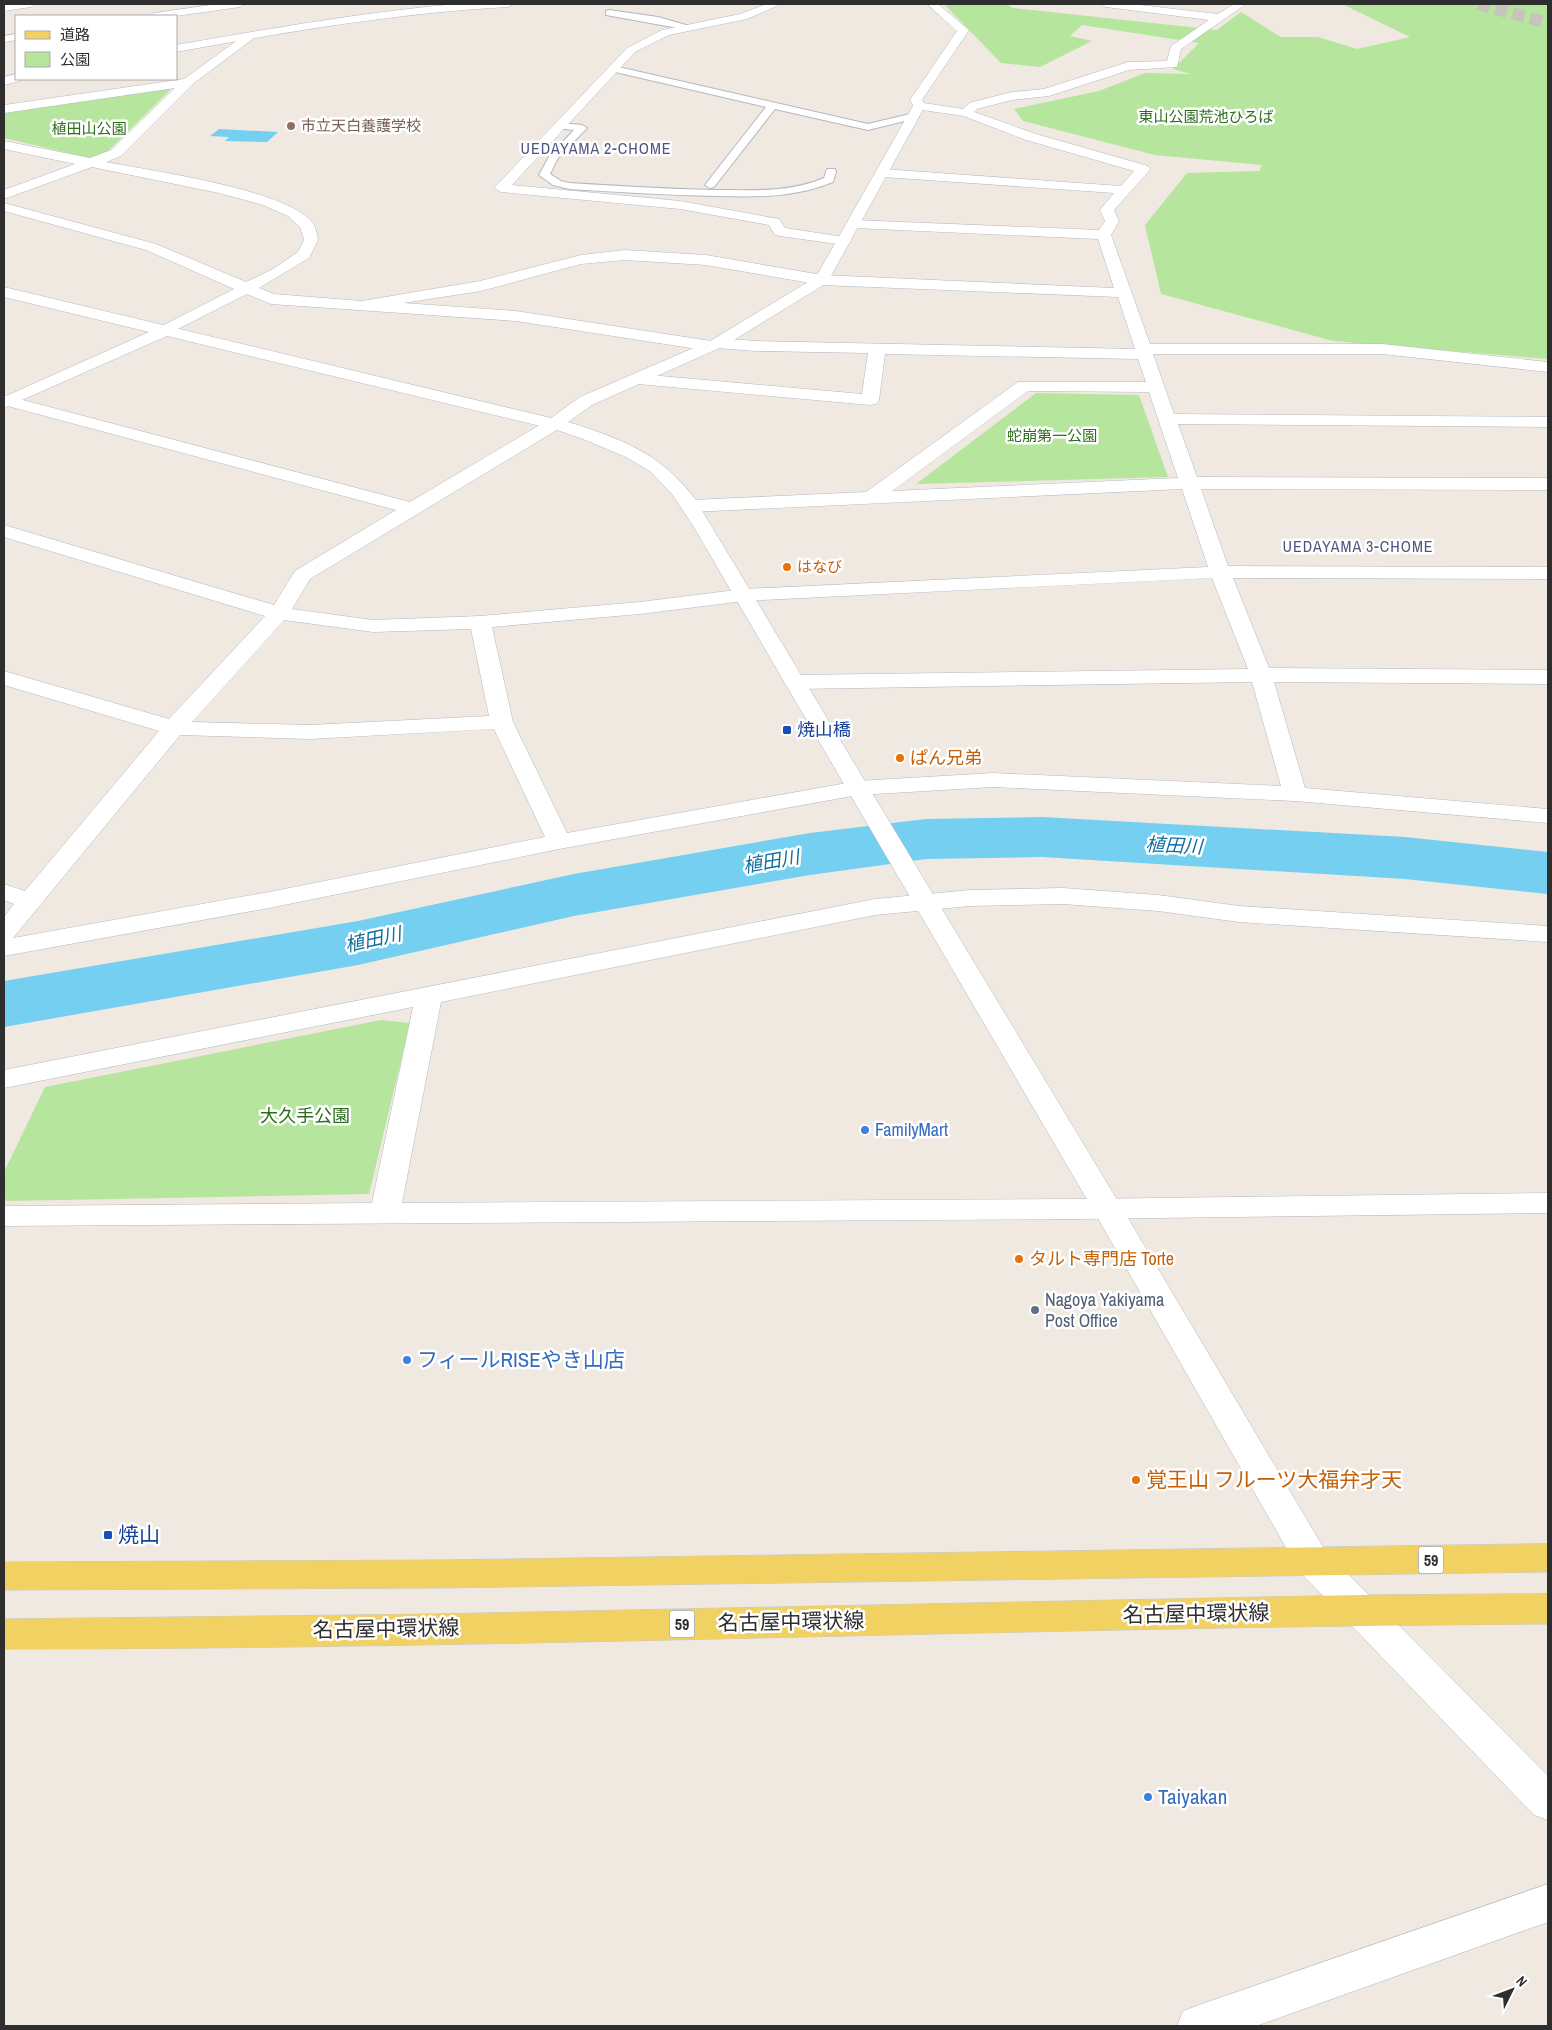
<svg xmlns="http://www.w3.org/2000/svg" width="1552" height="2030" font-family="'Archivo Narrow','Noto Sans JP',sans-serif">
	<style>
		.green { fill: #b6e59e }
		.water { fill: #75cff0 }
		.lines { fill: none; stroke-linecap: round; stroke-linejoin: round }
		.river { fill: #75cff0; fill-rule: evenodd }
		.motorway-tunnel { stroke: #c8c4bd; stroke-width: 12; stroke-dasharray: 12 6; stroke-linecap: butt }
		.service-casing { stroke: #b4b7c1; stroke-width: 2 }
		.minor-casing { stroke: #b4b7c1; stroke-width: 1 }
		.tertiary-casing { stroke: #b4b7c1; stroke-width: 1 }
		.primary-casing { stroke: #c9c9c9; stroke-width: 1 }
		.service { fill: #fff; fill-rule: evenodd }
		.minor { fill: #fff; fill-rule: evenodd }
		.tertiary { fill: #fff; fill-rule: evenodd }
		.primary { fill: #f2d163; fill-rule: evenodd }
		.education-dot { fill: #8d6e63; stroke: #fff; stroke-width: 2 }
		.food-dot { fill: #e8710a; stroke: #fff; stroke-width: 2 }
		.transit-dot { fill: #1a4fb4; stroke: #fff; stroke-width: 2 }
		.shop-dot { fill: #3f7fe0; stroke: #fff; stroke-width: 2 }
		.service-dot { fill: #5c6f8a; stroke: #fff; stroke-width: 2 }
		.labels { text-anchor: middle; stroke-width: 5; stroke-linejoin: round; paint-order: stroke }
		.far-park-label { font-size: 15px; fill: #2c6e1b; stroke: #fff }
		.far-education-label { font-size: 15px; fill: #785e54; stroke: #fff; text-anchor: start }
		.far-food-label { font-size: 15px; fill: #c56008; stroke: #fff; text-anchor: start }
		.far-neighbourhood-label { font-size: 16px; letter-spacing: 1px; fill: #4d5680; stroke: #fff }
		.shield { fill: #fff; stroke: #6d6d6d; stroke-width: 1 }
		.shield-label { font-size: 16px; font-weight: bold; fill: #2e2e2e }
		.transit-label { font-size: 18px; fill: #164399; stroke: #fff; text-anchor: start }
		.food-label { font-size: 18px; fill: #c56008; stroke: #fff; text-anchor: start }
		.park-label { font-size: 18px; fill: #2c6e1b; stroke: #fff }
		.shop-label { font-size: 18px; fill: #366cbe; stroke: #fff; text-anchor: start }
		.service-label { font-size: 18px; fill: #4e5e75; stroke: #fff; text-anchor: start }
		.water-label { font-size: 19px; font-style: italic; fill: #0d6fa3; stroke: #fff }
		.near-shop-label { font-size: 21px; fill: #366cbe; stroke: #fff; text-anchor: start }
		.near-food-label { font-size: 21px; fill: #c56008; stroke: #fff; text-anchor: start }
		.near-transit-label { font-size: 21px; fill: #164399; stroke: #fff; text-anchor: start }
		.near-street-label { font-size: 21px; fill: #2e2e2e; stroke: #fff }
	</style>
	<rect width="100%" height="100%" fill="#efe9e1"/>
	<g class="green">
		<path d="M944 4H1006L1013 8 1217 30 1241 12 1281 37H1318L1357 49 1410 37 1342 4H1548V359L1333 341 1161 294 1145 225 1187 173 1259 171 1262 165 1155 155 1023 121 1014 109 1099 91 1145 73 1191 74 1173 69 1199 43 1082 25 1070 36 1092 41 1040 67 1001 63Z"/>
		<path d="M173 87 106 153 94 159 4 138V112Z"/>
		<path d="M1036 393 1139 395 1168 477 916 484Z"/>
		<path d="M381 1020 410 1023 369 1194 7 1201 4 1198V1172L45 1087Z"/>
	</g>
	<path class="water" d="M219 129 278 132 267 142 225 141 229 137 210 136Z"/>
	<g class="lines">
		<path class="river" d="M1042 817 1405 837 1548 852V894L1405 879 1042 857 926 859 810 875 574 916 358 965 4 1027V981L358 921 574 874 810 833 926 819Z"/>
		<path class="motorway-tunnel" d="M1478 4 1548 23"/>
		<g class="service-casing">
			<g id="service">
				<path d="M609 10 658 17 693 27 689 30 606 15V11Z"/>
				<path d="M614 66 868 124 914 113 919 116 917 118 868 130 775 109 714 187 710 188 705 185 766 107 611 71V67Z"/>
				<path d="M560 123 582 125 587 128 558 158 550 174 561 181 569 183C618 186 666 189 715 190 752 190 788 193 824 178L827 169H835L836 171 833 182C794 198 756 197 715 196 666 195 618 192 569 189L553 185 539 175 550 155 574 130 556 128 555 126Z"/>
			</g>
		</g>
		<g class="minor-casing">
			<g id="minor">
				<path d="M10 4H36L31 7 4 11V5Z"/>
				<path d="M218 4H245L240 7 176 16H148L154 13Z"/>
				<path d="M767 4H781L747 19 669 35 635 52 512 185 680 201 779 219 785 228 844 237 849 238 851 241 849 244 844 245 780 236 775 235 769 225 680 209 501 192 494 188 627 48 662 30 740 14Z"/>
				<path d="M927 4H938L969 30 922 100 924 103 963 109 969 103 1012 92 1044 89 1128 62 1167 61 1171 46 1209 20 1106 7 1101 4H1131L1218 14 1234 4H1246L1181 49 1177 67 1129 70 1049 96 1012 100 977 109 974 112 1036 134 1148 166 1150 169 1148 172 1114 210 1119 221 1111 235 1150 344H1382L1548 362V372L1382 354H1153L1174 414 1548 417V427L1178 424 1197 477 1548 478V490L1201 489 1228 566 1548 567V579L1233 578 1269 668 1548 670V684L1274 682 1305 788 1548 809V823L1295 801 993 787 858 795 559 849 269 908 4 956V917L14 904 4 900V884L25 891 159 731 4 685V671L169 719 265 616 4 537V525L274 605 295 571 396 510 4 405V395L410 502 548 420 554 419 560 420 563 424 560 428 310 579 292 609 373 620 480 616 640 602 744 589 1208 567 1182 489 691 512 684 510 681 506 684 502 691 500 866 492 1018 382H1146L1138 359 885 354 879 400 876 404 870 405 638 384 632 383 629 379 632 375 638 374 862 394 868 353 755 351 717 348 710 351 516 321 271 304 247 294 164 336 158 334 156 331 158 328 234 289 146 250 4 211V203L156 244 246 282 273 269 298 252 304 240 300 227 288 216 263 205 219 193 92 167 4 199V190L75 164 4 149V141L90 158 111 150 175 88 4 113V105L184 79 246 34 250 33 256 36 254 38 194 83 121 156 106 162C152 171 284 189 312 222 316 227 317 234 318 240L309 258 259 288 274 294 362 301 480 281 581 255 625 250 706 255 822 275 1114 288 1098 239 854 228 849 227 847 224 849 221 854 220 1099 230 1105 221 1100 210 1114 193 883 177 876 173 883 169 1121 186 1134 171 1026 140 964 116 915 109 910 100 957 31ZM625 260 706 265 822 285 1118 297 1135 349 755 341 718 338 711 341 516 311 403 303 481 291 581 264ZM1028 391 1149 392 1178 478 892 491ZM1212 578 1248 669 795 675 787 677 784 682 787 687 795 689 1252 682 1281 786 993 773 858 781 567 833 513 722 492 627 640 614 744 601ZM284 620 373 632 471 629 489 716 310 725 192 722ZM494 729 545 837 269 892 13 938 180 735 310 739Z"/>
				<path d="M16 34V40L4 42V36Z"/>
				<path d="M1063 888 1158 895 1239 906 1548 926V942L1239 922 1158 911 1063 904 970 906 875 915 441 1002 402 1203 1079 1199 1548 1193V1213L1079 1219 4 1226V1206L372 1203 413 1007 4 1088V1070L875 899 970 890Z"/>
				<path d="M1548 1884V1922L1256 2026H1177L1183 2011 1199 2005Z"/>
			</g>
		</g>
		<g class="tertiary-casing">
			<g id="tertiary">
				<path d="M457 4H513L508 7C396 13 286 32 176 52V45C269 29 363 12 457 4Z"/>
				<path d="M16 74V79H22L20 81 4 85V77Z"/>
				<path d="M919 102 925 106 827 283 724 346 592 405 568 422C620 438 662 454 695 499L1122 1208 1326 1552 1548 1776V1820L1534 1815 1300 1572 1092 1208 692 524 672 494 651 472 626 457 583 439 557 430 167 336 4 408V397L149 332 4 297V287L551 418 580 397 712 340 816 277 913 106Z"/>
			</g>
		</g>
		<g class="primary-casing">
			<g id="primary">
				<path d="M1548 1544V1572L439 1588 4 1590V1562L439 1560Z"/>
				<path d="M1548 1594V1624C1033 1627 519 1649 4 1649V1619L431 1614 1361 1595Z"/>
			</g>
		</g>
		<use href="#service" class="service"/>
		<use href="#minor" class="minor"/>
		<use href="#tertiary" class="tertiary"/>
		<use href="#primary" class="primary"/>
	</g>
	<circle class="education-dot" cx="291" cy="126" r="5"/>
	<g class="food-dot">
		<circle cx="787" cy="567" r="5"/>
		<circle cx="900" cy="758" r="5"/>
		<circle cx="1019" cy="1259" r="5"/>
		<circle cx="1136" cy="1480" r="5"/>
	</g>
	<g class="transit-dot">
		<rect x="782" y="725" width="10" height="10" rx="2.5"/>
		<rect x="103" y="1530" width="10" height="10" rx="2.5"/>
	</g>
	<g class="shop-dot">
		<circle cx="865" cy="1130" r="5"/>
		<circle cx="407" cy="1360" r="5"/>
		<circle cx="1148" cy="1797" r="5"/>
	</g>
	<circle class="service-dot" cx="1035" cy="1310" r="5"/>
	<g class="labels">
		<g class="far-park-label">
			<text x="1206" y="122">東山公園荒池ひろば</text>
			<text x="89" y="134">植田山公園</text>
			<text x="1052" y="441">蛇崩第一公園</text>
		</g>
		<g class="far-education-label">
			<text x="301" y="131">市立天白養護学校</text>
		</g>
		<g class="far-food-label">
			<text x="797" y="572">はなび</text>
		</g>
		<g class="far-neighbourhood-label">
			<text x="596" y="154">UEDAYAMA 2-CHOME</text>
			<text x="1358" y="552">UEDAYAMA 3-CHOME</text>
		</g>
		<g class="shield">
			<rect x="1418.5" y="1546.5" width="25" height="27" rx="4"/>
			<rect x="669.5" y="1610.5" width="25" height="27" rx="4"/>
		</g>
		<g class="shield-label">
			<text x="1431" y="1566">59</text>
			<text x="682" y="1630">59</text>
		</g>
		<g class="transit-label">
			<text x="797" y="736">焼山橋</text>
		</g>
		<g class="food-label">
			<text x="910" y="764">ぱん兄弟</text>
			<text x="1029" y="1265">タルト専門店 Torte</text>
		</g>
		<g class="park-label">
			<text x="305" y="1122">大久手公園</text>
		</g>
		<g class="shop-label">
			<text x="875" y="1136">FamilyMart</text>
		</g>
		<g class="service-label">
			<text x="1045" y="1306">Nagoya Yakiyama<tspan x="1045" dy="21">Post Office</tspan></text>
		</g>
		<g class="water-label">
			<text transform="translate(1174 845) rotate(3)" y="7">植田川</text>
			<text transform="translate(771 861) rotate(-10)" y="7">植田川</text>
			<text transform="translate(373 939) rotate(-12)" y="7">植田川</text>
		</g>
		<g class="near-shop-label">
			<text x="417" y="1367">フィールRISEやき山店</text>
			<text x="1158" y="1804">Taiyakan</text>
		</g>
		<g class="near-food-label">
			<text x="1146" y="1487">覚王山 フルーツ大福弁才天</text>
		</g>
		<g class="near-transit-label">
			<text x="118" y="1542">焼山</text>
		</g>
		<g class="near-street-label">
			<text transform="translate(1196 1614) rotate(-1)" y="7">名古屋中環状線</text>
			<text transform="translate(791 1622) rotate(-1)" y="7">名古屋中環状線</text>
			<text transform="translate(386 1629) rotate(-1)" y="7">名古屋中環状線</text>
		</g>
	</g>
	<rect width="1552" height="2030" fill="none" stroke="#2e2e2e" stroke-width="10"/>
	<rect x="15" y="15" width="162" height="65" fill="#ffffff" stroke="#ababab"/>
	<rect x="25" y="31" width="25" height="8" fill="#f2d163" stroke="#ababab"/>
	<text x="60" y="40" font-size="15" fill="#2e2e2e">道路</text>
	<rect x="25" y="52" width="25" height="15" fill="#b6e59e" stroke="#ababab"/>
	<text x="60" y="65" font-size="15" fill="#2e2e2e">公園</text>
	<g transform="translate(1512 1990) rotate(48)" stroke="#ffffff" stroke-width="4" paint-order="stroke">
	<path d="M0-4L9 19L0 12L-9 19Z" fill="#2e2e2e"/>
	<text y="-8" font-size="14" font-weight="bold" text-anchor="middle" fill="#2e2e2e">N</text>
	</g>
</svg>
